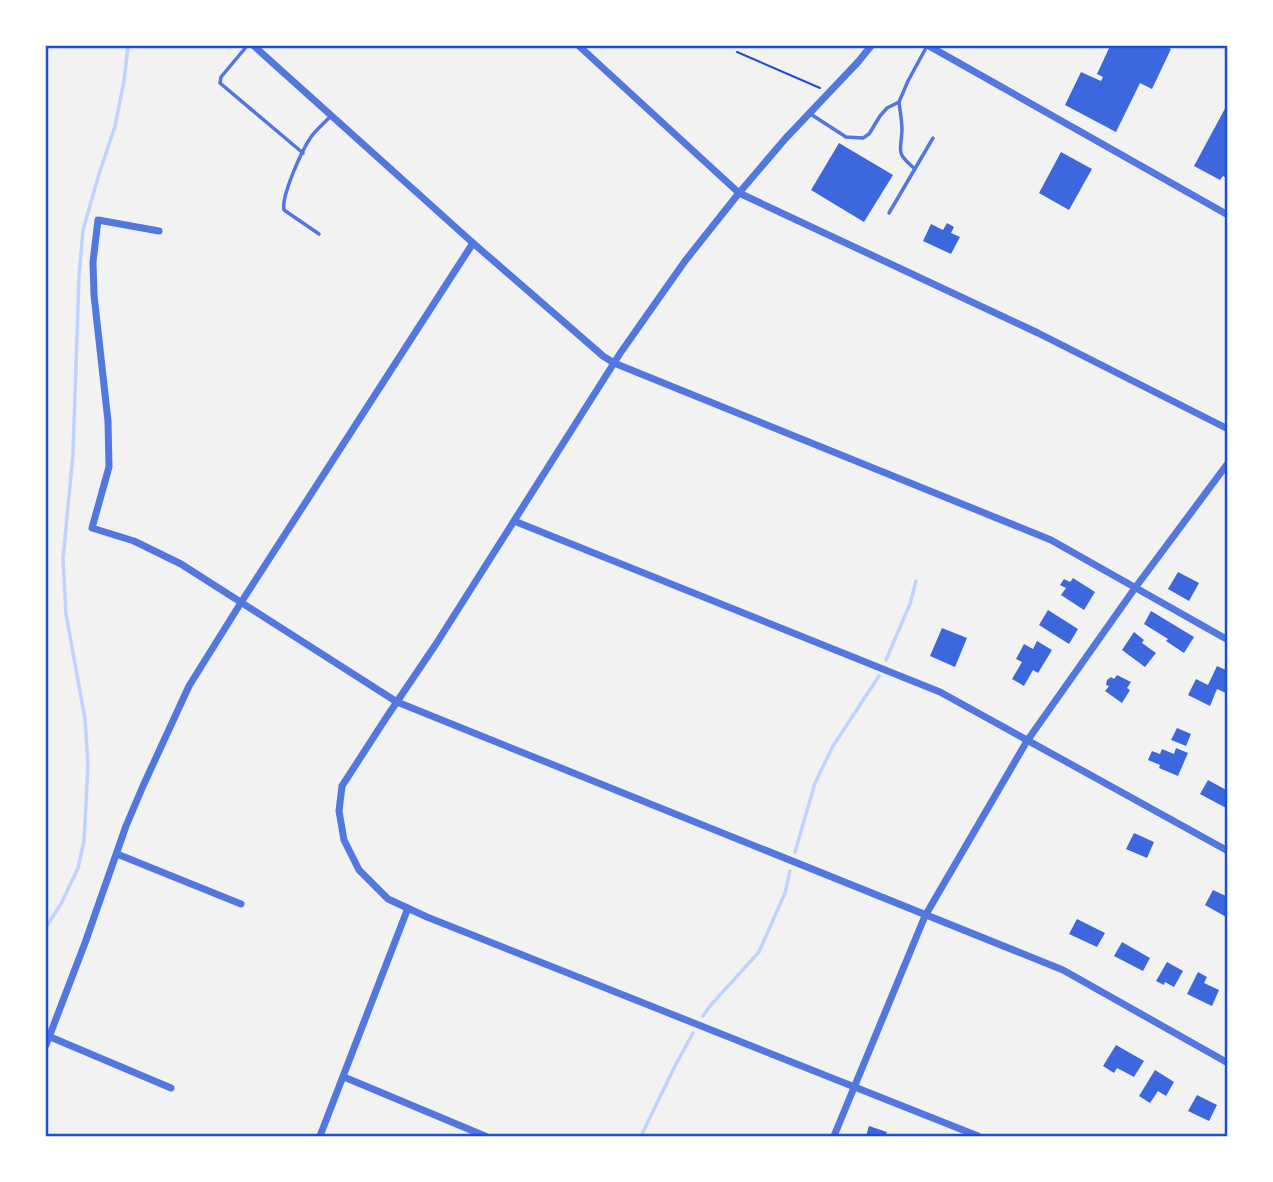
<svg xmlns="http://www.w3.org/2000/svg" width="1273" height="1182" font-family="Roboto,sans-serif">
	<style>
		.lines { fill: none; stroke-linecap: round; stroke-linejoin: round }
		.stream { stroke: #bfd3fe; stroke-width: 3.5 }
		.building { fill: #3d67dc }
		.path { stroke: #1d4ed8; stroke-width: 2 }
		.service { stroke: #5277de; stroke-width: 3.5 }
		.minor { stroke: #5277de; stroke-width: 7 }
		.neatline { fill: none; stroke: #1d4ed8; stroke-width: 2.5 }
	</style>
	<rect width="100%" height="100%" fill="#f2f2f2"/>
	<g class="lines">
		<g class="stream">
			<path d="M886 660 910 604 916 581"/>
			<path d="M795 852 815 783 833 746 879 676"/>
			<path d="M46 927 61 904 78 868 84 841 88 765 85 719 66 614 63 559 73 454 79 276 83 230 99 174 115 126 124 81 128 46"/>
			<path d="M703 1016 710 1006 759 952 785 893 790 871"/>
			<path d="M641 1136 675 1066 693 1033"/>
		</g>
	</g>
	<g class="building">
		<path d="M1110 46H1164L1171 49 1152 89 1140 83 1116 132 1065 105 1081 72 1101 81 1103 77 1097 74Z"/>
		<path d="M1228 103V179L1223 176 1220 180 1194 166Z"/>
		<path d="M839 143 893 175 864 222 811 190Z"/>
		<path d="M1061 152 1092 169 1069 210 1039 193Z"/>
		<path d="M947 223 954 227 951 233 960 237 951 254 923 241 931 224 943 230Z"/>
		<path d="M1178 572 1199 583 1189 601 1168 589Z"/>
		<path d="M1073 578 1095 592 1084 610 1061 595 1066 588 1060 585 1064 579 1070 582Z"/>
		<path d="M1048 610 1078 629 1069 644 1039 625Z"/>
		<path d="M1151 611 1194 637 1184 653 1166 641 1168 639 1144 624Z"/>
		<path d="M942 628 967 638 955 667 930 656Z"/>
		<path d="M1134 632 1144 640 1142 643 1156 653 1145 667 1122 650Z"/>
		<path d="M1037 641 1052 650 1038 673 1033 670 1024 686 1012 679 1022 662 1016 659 1024 644 1033 649Z"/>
		<path d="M1217 666 1228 671V694L1217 689 1210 706 1188 695 1196 679 1208 685Z"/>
		<path d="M1117 675 1131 682 1127 688 1130 690 1122 703 1105 691 1109 686 1106 685 1107 680 1111 677 1114 679Z"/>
		<path d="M1177 728 1191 734 1186 746 1171 740Z"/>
		<path d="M1176 748 1188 753 1178 776 1159 768 1160 765 1148 760 1152 751 1160 754 1162 749 1174 754Z"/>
		<path d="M1208 780 1228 791V809L1200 794Z"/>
		<path d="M1134 833 1154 842 1147 858 1126 849Z"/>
		<path d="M1213 890 1228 897V918L1205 905Z"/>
		<path d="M1077 919 1105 933 1097 947 1069 934Z"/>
		<path d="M1122 942 1150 958 1143 971 1114 956Z"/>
		<path d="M1167 962 1183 971 1174 987 1165 982 1164 985 1156 981Z"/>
		<path d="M1198 972 1207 977 1204 983 1219 990 1212 1006 1187 994Z"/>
		<path d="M1116 1045 1144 1061 1134 1077 1117 1068 1114 1073 1103 1066Z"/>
		<path d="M1155 1070 1174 1082 1166 1096 1158 1091 1150 1103 1139 1096Z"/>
		<path d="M1197 1095 1217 1105 1209 1121 1188 1111Z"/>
		<path d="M869 1126 887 1132 885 1136H866Z"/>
	</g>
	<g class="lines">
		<path class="path" d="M737 52 820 88"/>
		<g class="service">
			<path d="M247 46 221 77 220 83 303 153"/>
			<path d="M899 102C900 111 902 121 902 130 901 153 895 152 915 169"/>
			<path d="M809 113 846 137 863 138 869 134 880 116 887 108 899 102 908 81 927 46"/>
			<path d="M889 213 933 138"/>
			<path d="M319 234 284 210C281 196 302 150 311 137 316 130 324 123 330 117"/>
		</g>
		<g class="minor">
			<path d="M254 46 473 243 603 356 614 363 1051 540 1228 640"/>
			<path d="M579 46 739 193 1038 333 1228 429"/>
			<path d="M871 46 858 62 785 139 739 193 685 261 621 352 436 644 386 718 342 786 339 811 344 840 359 870 388 899 427 917 978 1136"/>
			<path d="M929 46 1228 215"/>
			<path d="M159 231 98 220 93 262 94 295 108 421 109 467 92 528 134 541 181 564 397 702 1063 970 1228 1063"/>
			<path d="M514 521 940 692 1228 851"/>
			<path d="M117 854 241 904"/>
			<path d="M48 1036 171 1088"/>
			<path d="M46 1045 85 943 126 826 143 786 189 686 242 601 473 243"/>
			<path d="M344 1077 485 1136"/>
			<path d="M320 1136 408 908"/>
			<path d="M834 1136 925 916 1027 741 1135 588 1228 463"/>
		</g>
	</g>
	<rect width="1273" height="1182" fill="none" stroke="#ffffff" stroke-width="94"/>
	<rect x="47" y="47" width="1179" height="1088" class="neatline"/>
</svg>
